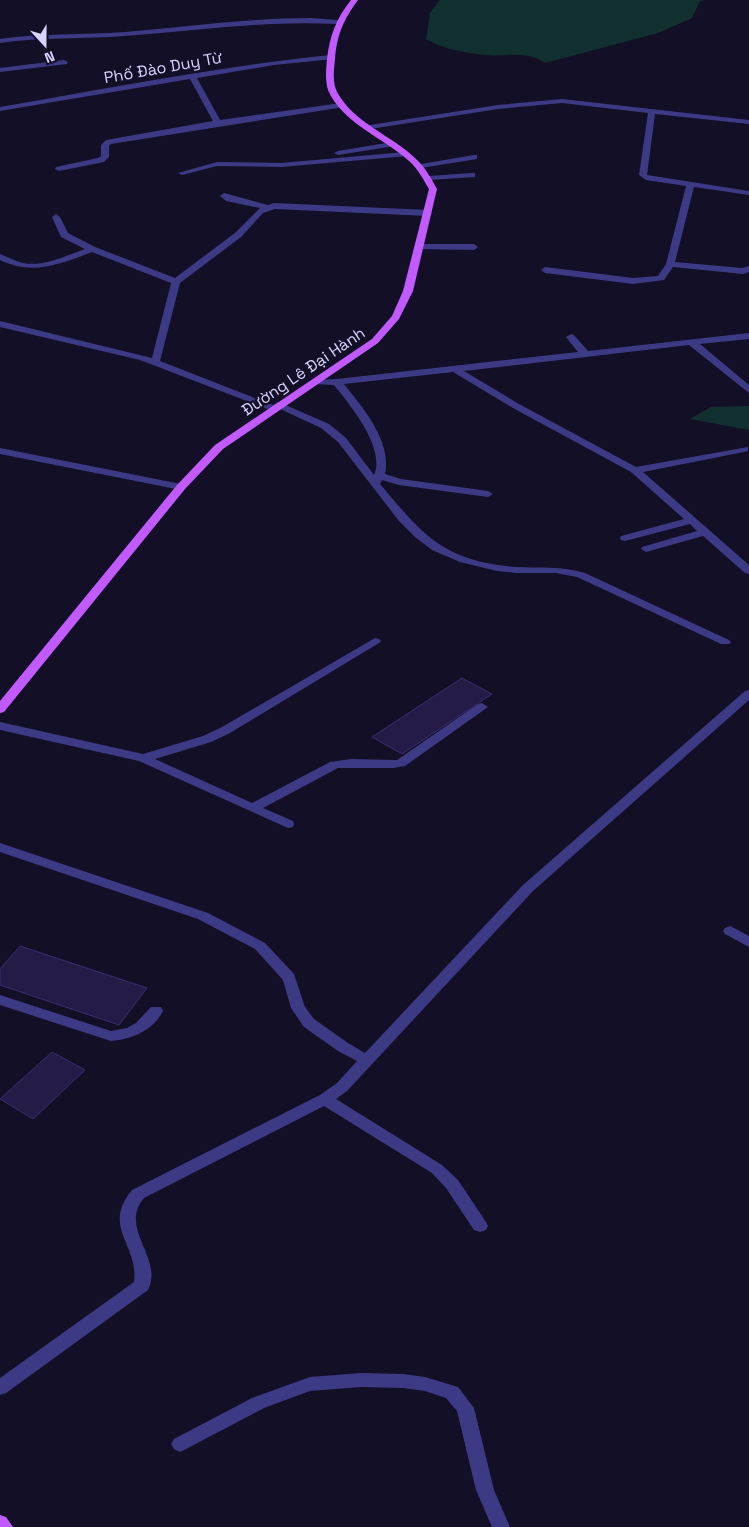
<svg xmlns="http://www.w3.org/2000/svg" width="749" height="1527" font-family="'Space Grotesk',sans-serif">
	<style>
		.green { fill: #12302f }
		.building { fill: #241b47; stroke: #3b2d73 }
		.lines { fill: none; stroke-linecap: round; stroke-linejoin: round }
		.minor { fill: #3d3a85; fill-rule: evenodd }
		.major { fill: #c25bff; fill-rule: evenodd }
		.labels { text-anchor: middle; stroke-width: 4.5; stroke-linejoin: round; paint-order: stroke }
		.far-street-label { font-size: 16px; fill: #d9d4ff; stroke: #130f26 }
	</style>
	<rect width="100%" height="100%" fill="#130f26"/>
	<g class="green">
		<path d="M440 0H704L700 1 692 18 658 33 545 63C525 50 508 57 485 55 465 53 443 49 426 39L430 13Z"/>
		<path d="M749 406V430L690 419 711 407Z"/>
	</g>
	<g class="building">
		<path d="M462 678 492 694 402 754 372 737Z"/>
		<path d="M20 946 147 988 119 1025 0 985V969Z"/>
		<path d="M52 1052 85 1070 33 1119 0 1099Z"/>
	</g>
	<g class="lines">
		<g class="minor">
			<path d="M311 18 337 20 341 22 337 24C266 20 196 31 125 36 83 39 42 37 0 43V39C42 33 83 35 125 32 187 27 248 18 311 18Z"/>
			<path d="M331 55H334V59L274 65 197 78 220 120 341 103 345 105 344 107 111 144 109 146V157L104 162 59 171 55 169 56 167 98 158 101 156V145L106 140 213 121 190 79 0 111V107C110 88 220 66 331 55Z"/>
			<path d="M64 60 68 62 67 64 0 72V68Z"/>
			<path d="M562 99 749 120V124L655 114 647 175 749 191V195L694 187 675 262 742 268 749 266V272L743 274 673 267 664 280 633 284 545 273 541 270 545 267 633 278 658 276 666 264 686 186 646 180 639 175 648 113 562 103 498 109 370 129 366 127 370 125 498 105Z"/>
			<path d="M392 142H395V146L338 155 334 153 338 151Z"/>
			<path d="M405 152 409 154 408 156 281 167 217 166 182 175 178 173 217 162 281 163Z"/>
			<path d="M474 155H477V159L421 168 417 166 421 164Z"/>
			<path d="M472 173H475V177L429 180 425 178 429 176Z"/>
			<path d="M224 193 268 205 274 203 428 210 432 213 428 216 275 209 263 213 241 237 180 283 160 361 273 405 278 402 281 403 329 424 346 438 374 475C386 448 350 405 334 385L313 384V380L337 379 578 352 566 337 571 334 574 335 588 351 749 333V339L700 344 749 385V393L689 345 464 371 519 404 636 467 748 447V451L744 452 643 472 749 565V574L745 573 703 536 646 552 641 549 642 547 697 531 690 524 625 541 621 540 620 538 621 536 684 519 631 472 513 408 453 372 344 384C363 408 392 441 385 474L401 479 488 491 493 494 488 497 399 485 382 480 380 484C424 536 443 561 516 567 540 568 561 566 585 573L729 640 731 642 729 644H721L577 577 556 573H517L497 571 460 562 432 550 415 537 399 521 338 442 321 428 278 408 270 410 140 360 0 327V321L152 358 171 283 92 252C60 264 33 276 0 260V254C8 257 15 261 23 263 44 267 65 256 85 249L61 237 52 217 56 214 60 217 68 233 95 247 175 278 235 233 260 208 226 201 220 196Z"/>
			<path d="M418 244H474L478 247 474 250 415 249 414 247Z"/>
			<path d="M0 448 181 484 186 487 181 490 0 454Z"/>
			<path d="M375 638 379 639 381 641 379 643 230 733 211 742 155 759 252 803 330 762 351 759 397 760 478 704 482 703 488 707 405 766 393 768H338L263 808 293 821 294 824 293 827 288 828 139 761 0 730V722L143 754 203 736 222 727Z"/>
			<path d="M749 690V700L533 891 347 1091 336 1099 442 1165 458 1180 486 1222 488 1226 486 1230 480 1232 474 1230 446 1188 432 1173 324 1106 144 1198C118 1229 164 1258 148 1290L6 1393 0 1395V1378L134 1282C139 1244 101 1228 132 1190L320 1095 337 1083 357 1061 338 1051 304 1027 291 1008 283 980 255 949 198 919 0 852V843L208 913 265 943 294 974 305 1007 314 1019 348 1043 365 1053 523 885 745 691Z"/>
			<path d="M730 926 749 936V947L725 934 723 931 725 928Z"/>
			<path d="M0 995 111 1031 127 1028 136 1023 151 1007H161L163 1011C152 1031 133 1039 111 1041L0 1005Z"/>
			<path d="M361 1373 403 1374 425 1377 458 1387 474 1408 494 1490 510 1527H492L476 1490 457 1411 446 1398 425 1391 403 1388 361 1387 310 1391 264 1408 186 1449 180 1452 174 1449 171 1444 174 1439 252 1398 310 1377Z"/>
		</g>
		<g class="major">
			<path d="M351 0H358C344 19 337 34 335 59 334 69 332 82 337 92 354 123 391 135 415 158 425 167 431 178 437 189L413 291 399 319 378 343 223 449 185 489 4 712 0 713V701L177 485 215 445 372 339 392 316 403 291 429 189C423 179 418 169 409 161 384 138 342 123 328 90 325 80 326 69 327 59 330 35 336 19 351 0Z"/>
			<path d="M0 1515 6 1517 13 1527H0Z"/>
		</g>
	</g>
	<g class="labels">
		<g class="far-street-label">
			<text transform="translate(163 67) rotate(-10)" y="6">Phố Đào Duy Từ</text>
			<text transform="translate(303 371) rotate(-34)" y="6">Đường Lê Đại Hành</text>
		</g>
	</g>
	<g transform="translate(45 45) rotate(159)" stroke="#130f26" stroke-width="4" paint-order="stroke">
	<path d="M0-4L9 19L0 12L-9 19Z" fill="#d9d4ff"/>
	<text y="-8" font-size="14" font-weight="bold" text-anchor="middle" fill="#d9d4ff">N</text>
	</g>
</svg>
